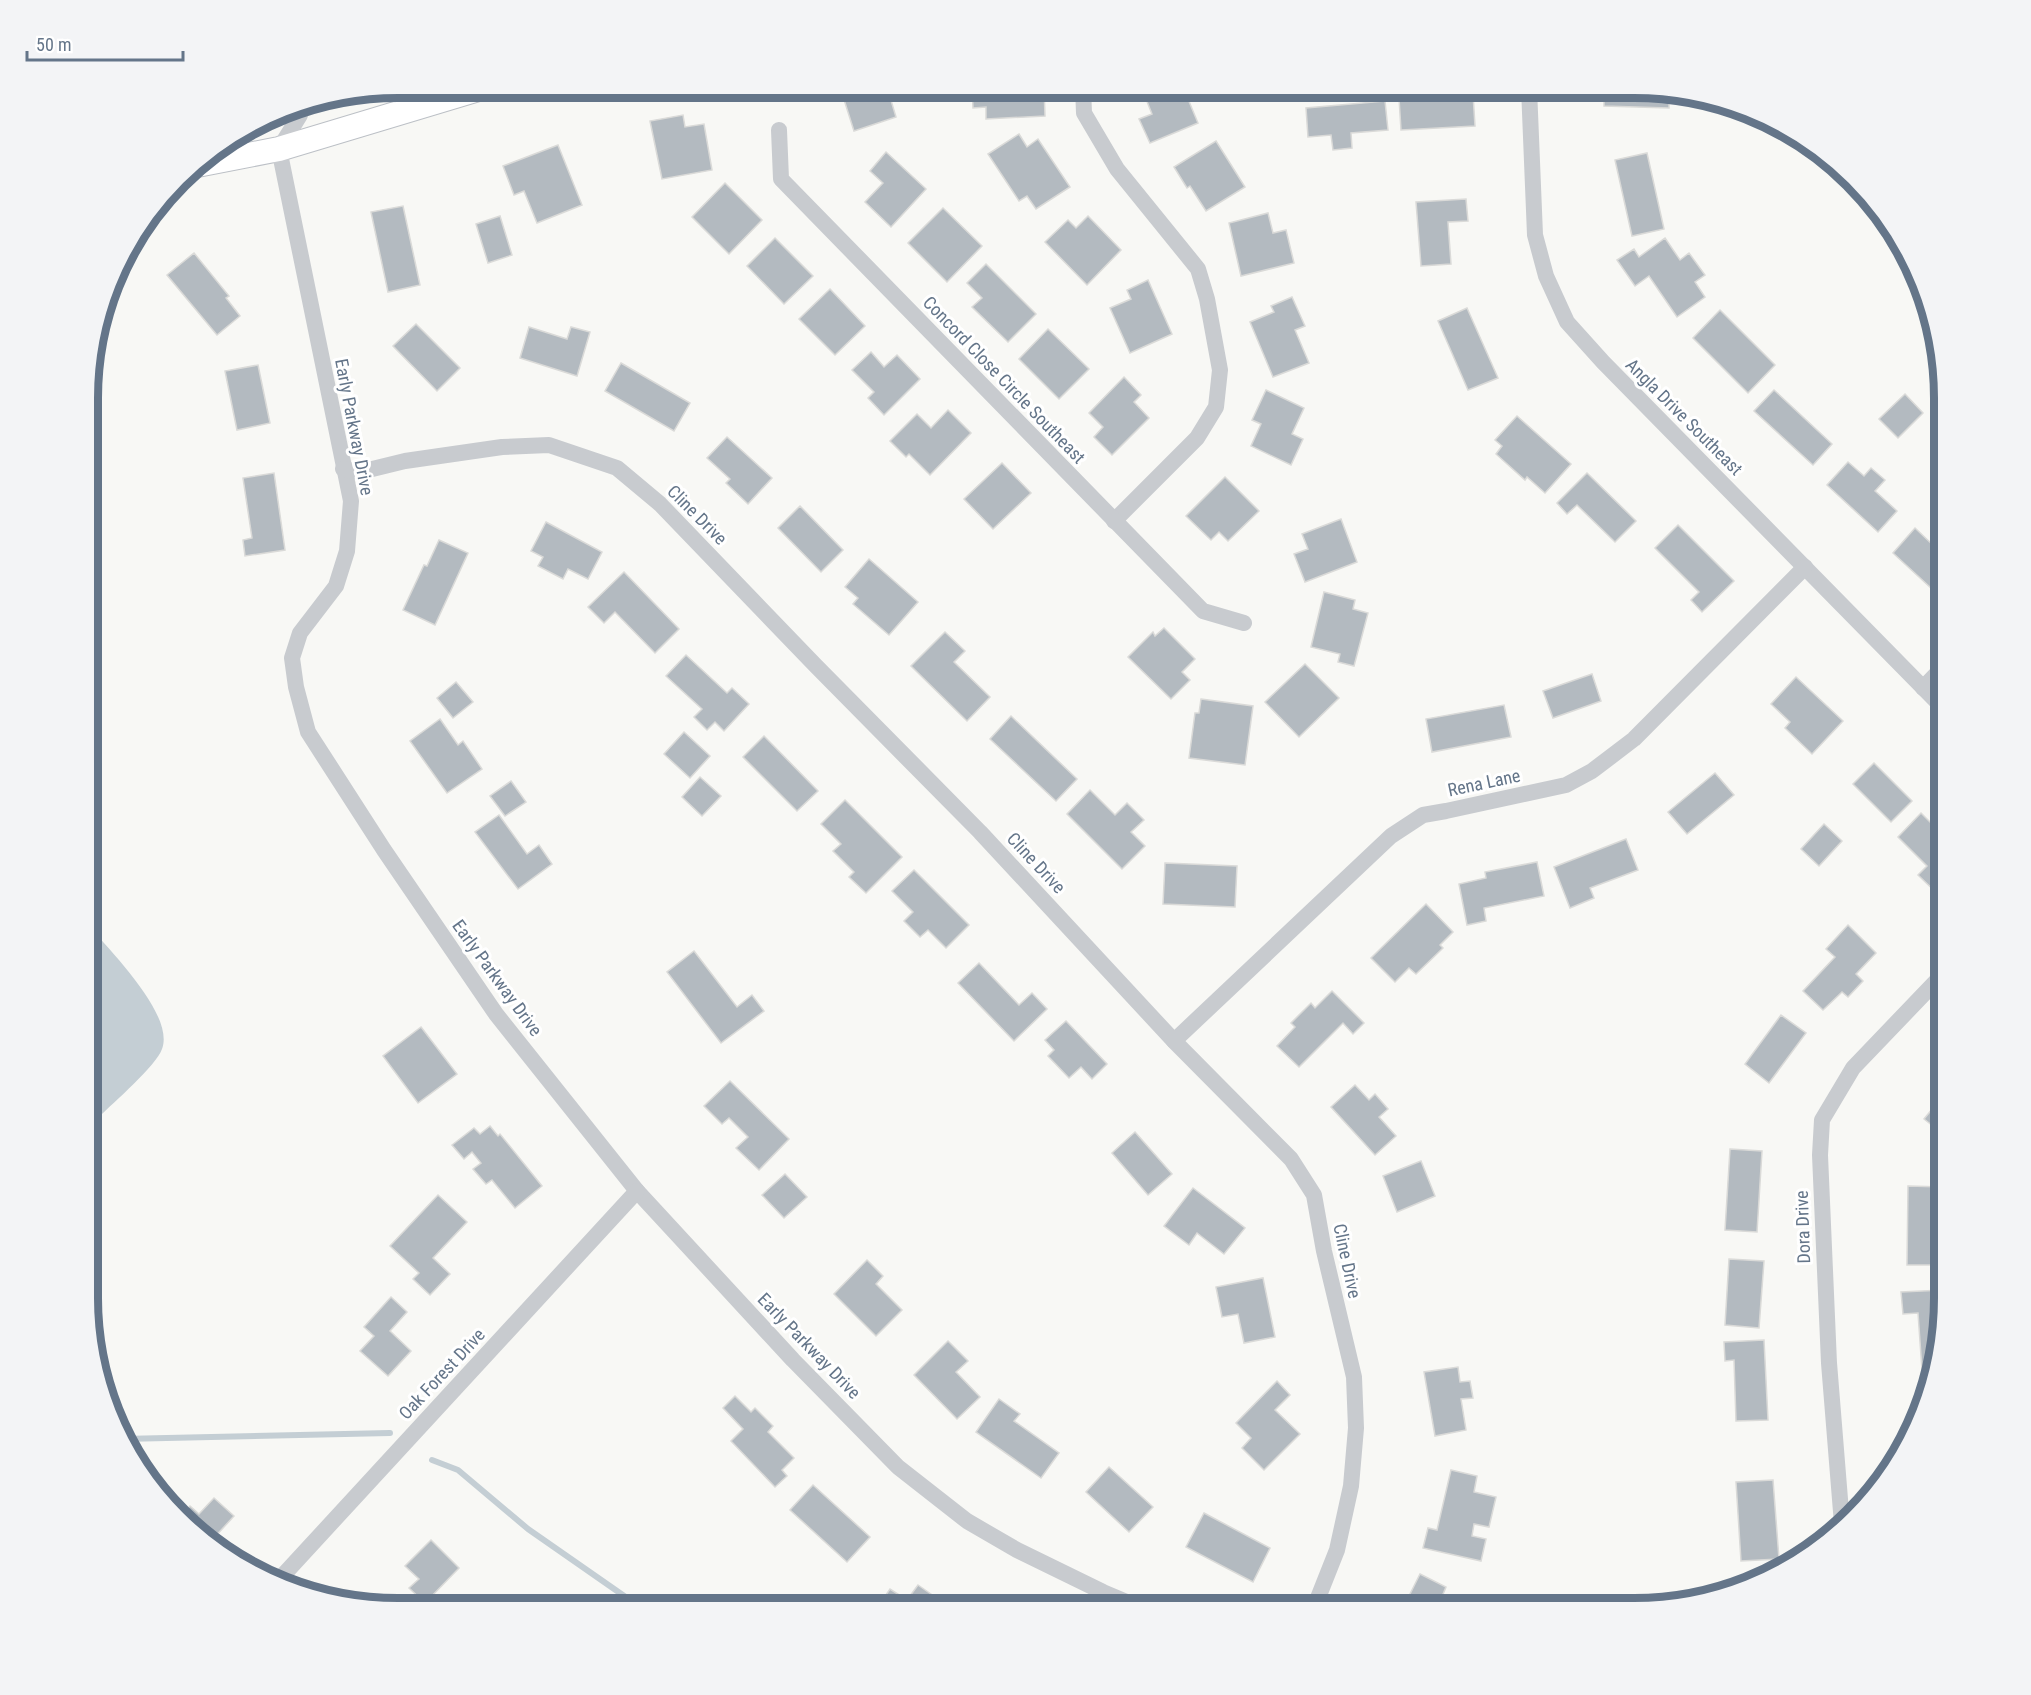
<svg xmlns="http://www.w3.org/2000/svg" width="2031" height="1695" font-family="'Roboto Condensed',sans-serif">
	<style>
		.water { fill: #c4ced4 }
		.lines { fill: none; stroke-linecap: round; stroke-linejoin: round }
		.stream { stroke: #c4ced4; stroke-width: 6 }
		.building { fill: #b3bac0; stroke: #dadad8; stroke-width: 1.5 }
		.secondary-casing { stroke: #bcc0c6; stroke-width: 26 }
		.street { stroke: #c8cbcf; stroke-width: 16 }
		.secondary { stroke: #fff; stroke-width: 24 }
		.labels { text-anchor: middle; stroke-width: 6; stroke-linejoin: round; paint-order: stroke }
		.street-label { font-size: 18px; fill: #647589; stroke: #fff }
		.rim { fill: none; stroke: #647589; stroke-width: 8 }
	</style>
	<rect width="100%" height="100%" fill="#f8f8f5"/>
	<path class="water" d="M89 926C110 951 175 1015 162 1049 156 1066 114 1102 99 1117L88 1120Z"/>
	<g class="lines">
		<g class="stream">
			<path d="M122 1439 390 1433"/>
			<path d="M432 1460 458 1470 528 1529 640 1607"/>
		</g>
	</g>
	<g class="building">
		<path d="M840 87H887L896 117 854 131Z"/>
		<path d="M972 87H1044L1045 116 986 119V107L973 108Z"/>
		<path d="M1161 87H1183L1198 123 1150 143 1139 119 1152 114 1144 94Z"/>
		<path d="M1604 88H1653L1669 91V108L1604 106Z"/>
		<path d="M1473 94 1475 126 1401 130 1399 98Z"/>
		<path d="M1385 101 1388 130 1351 133 1352 148 1333 150 1331 135 1308 137 1306 108Z"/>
		<path d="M683 115 685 127 704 124 712 170 662 179 650 121Z"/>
		<path d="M1019 134 1027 147 1038 139 1070 187 1036 209 1027 196 1019 201 988 154Z"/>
		<path d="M1216 141 1245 187 1206 211 1190 186 1187 188 1174 167Z"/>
		<path d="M558 145 582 205 537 223 524 191 514 195 503 166Z"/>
		<path d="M886 152 926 189 891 227 865 202 883 183 870 171Z"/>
		<path d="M1647 153 1664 229 1632 236 1615 160Z"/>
		<path d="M725 183 762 220 729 254 692 217Z"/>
		<path d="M1466 199 1468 221 1448 222 1451 264 1421 266 1416 202Z"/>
		<path d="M403 206 420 285 388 292 371 212Z"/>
		<path d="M943 208 982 246 947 282 908 243Z"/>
		<path d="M1268 213 1273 233 1286 230 1294 263 1241 276 1229 223Z"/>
		<path d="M500 216 512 255 488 263 476 224Z"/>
		<path d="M1088 216 1121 250 1087 285 1045 242 1068 220 1076 228Z"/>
		<path d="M775 238 813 276 784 304 747 266Z"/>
		<path d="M1665 238 1680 260 1689 253 1705 275 1695 282 1705 297 1677 317 1649 276 1635 286 1617 260 1634 249 1639 257Z"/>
		<path d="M194 253 229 296 226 298 240 316 217 335 167 275Z"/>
		<path d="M986 264 1036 314 1008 342 972 307 982 298 967 283Z"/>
		<path d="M1148 280 1172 334 1130 353 1110 308 1131 299 1127 290Z"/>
		<path d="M830 289 865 326 835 355 799 319Z"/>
		<path d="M1292 297 1305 326 1295 330 1309 363 1273 377 1250 322 1274 312 1271 306Z"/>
		<path d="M1467 308 1498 378 1468 390 1438 321Z"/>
		<path d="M1720 310 1775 365 1748 393 1693 338Z"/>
		<path d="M416 324 460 368 437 391 393 346Z"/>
		<path d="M529 327 567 339 571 327 590 332 577 376 520 358Z"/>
		<path d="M1048 329 1089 369 1059 399 1019 359Z"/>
		<path d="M871 352 884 367 897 355 920 379 884 415 868 398 874 392 852 370Z"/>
		<path d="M621 363 690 403 674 431 605 391Z"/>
		<path d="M258 365 270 423 237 430 225 371Z"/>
		<path d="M1124 377 1141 395 1134 402 1149 418 1112 455 1094 437 1103 427 1089 413Z"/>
		<path d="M1266 390 1304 408 1292 434 1303 439 1291 465 1251 446 1261 424 1252 420Z"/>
		<path d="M1774 390 1832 444 1813 465 1754 411Z"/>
		<path d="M1905 394 1923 413 1898 438 1879 419Z"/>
		<path d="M948 410 971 433 930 475 909 454 906 457 890 441 917 414 931 428Z"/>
		<path d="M1517 416 1571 464 1545 493 1527 477 1525 480 1496 454 1502 446 1495 440Z"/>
		<path d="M727 437 772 478 748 504 726 483 730 479 707 458Z"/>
		<path d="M1848 462 1864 476 1871 468 1885 480 1875 491 1897 511 1878 532 1827 485Z"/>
		<path d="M1002 463 1031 493 993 529 964 499Z"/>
		<path d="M274 473 285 550 245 556 243 540 252 538 243 478Z"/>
		<path d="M1587 473 1636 521 1615 542 1577 505 1567 514 1557 503Z"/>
		<path d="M1225 477 1259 511 1228 541 1219 532 1211 540 1186 516Z"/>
		<path d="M800 506 843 550 821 572 778 528Z"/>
		<path d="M1341 519 1357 562 1305 582 1294 554 1308 549 1302 534Z"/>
		<path d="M546 522 602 552 588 579 568 569 563 579 538 566 543 557 531 551Z"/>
		<path d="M1678 525 1734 581 1702 612 1691 600 1699 592 1655 548Z"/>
		<path d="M1915 528 1936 548 1942 541 1944 544V600L1893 553Z"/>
		<path d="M439 540 468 553 435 625 403 610 424 565 427 566Z"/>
		<path d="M869 559 918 602 889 635 853 604 858 598 845 587Z"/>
		<path d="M624 572 679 629 655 653 615 612 604 623 588 607Z"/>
		<path d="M1324 592 1355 600 1353 609 1368 613 1354 666 1338 662 1340 654 1311 647Z"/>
		<path d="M1164 628 1195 659 1182 672 1190 680 1171 699 1128 657 1153 632 1155 636Z"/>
		<path d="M945 632 965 651 954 662 990 697 967 721 911 666Z"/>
		<path d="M686 655 727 693 732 688 749 704 724 731 715 722 707 730 694 717 702 709 666 676Z"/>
		<path d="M1305 664 1339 698 1299 737 1265 702Z"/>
		<path d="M1592 674 1601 701 1553 718 1543 691Z"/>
		<path d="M1796 677 1843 721 1812 754 1785 728 1790 722 1771 704Z"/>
		<path d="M456 682 473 702 453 718 437 698Z"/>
		<path d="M1201 699 1253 706 1245 765 1189 758 1195 713H1199Z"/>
		<path d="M1504 705 1511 737 1432 752 1426 719Z"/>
		<path d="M1011 716 1077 779 1056 801 990 739Z"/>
		<path d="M440 719 458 745 463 741 482 769 447 793 410 741Z"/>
		<path d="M684 732 710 756 690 778 664 754Z"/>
		<path d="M764 736 818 791 797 811 743 757Z"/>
		<path d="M1874 763 1912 801 1891 822 1853 784Z"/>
		<path d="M1715 773 1734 795 1687 834 1668 812Z"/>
		<path d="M700 777 721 796 702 816 682 797Z"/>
		<path d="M511 781 526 802 505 816 490 796Z"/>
		<path d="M1090 790 1115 815 1127 803 1144 820 1131 832 1145 846 1122 869 1067 814Z"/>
		<path d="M845 800 902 857 866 893 849 877 854 872 833 851 841 844 821 824Z"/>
		<path d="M1921 813 1944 836V900L1918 875 1927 866 1898 837Z"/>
		<path d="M499 815 527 854 539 845 552 864 518 889 475 832Z"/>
		<path d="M1824 824 1842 841 1819 866 1801 849Z"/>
		<path d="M1626 839 1638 870 1590 888 1594 898 1570 908 1554 867Z"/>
		<path d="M1537 862 1544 896 1484 908 1486 921 1467 925 1459 884 1486 878 1485 872Z"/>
		<path d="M1165 863 1237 866 1235 907 1163 904Z"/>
		<path d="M914 870 969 925 946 948 928 930 920 937 904 921 913 912 892 891Z"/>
		<path d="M1426 904 1453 932 1440 945 1443 948 1416 974 1409 968 1395 982 1371 958Z"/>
		<path d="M1848 925 1876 953 1856 974 1863 981 1848 997 1842 992 1823 1010 1803 991 1835 957 1826 949Z"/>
		<path d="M694 951 737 1007 752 995 764 1011 721 1043 667 972Z"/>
		<path d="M979 963 1019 1005 1032 993 1047 1009 1014 1041 958 983Z"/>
		<path d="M1332 991 1364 1023 1353 1034 1343 1023 1299 1067 1277 1046 1295 1027 1291 1023 1311 1003 1315 1008Z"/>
		<path d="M1781 1015 1806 1033 1769 1083 1745 1064Z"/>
		<path d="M1066 1021 1107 1064 1092 1079 1081 1067 1069 1078 1048 1056 1054 1050 1045 1040Z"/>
		<path d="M421 1027 457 1074 418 1103 383 1056Z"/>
		<path d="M730 1081 789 1139 759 1170 736 1148 748 1137 729 1118 722 1124 704 1106Z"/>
		<path d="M1943 1084V1134L1924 1119 1938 1102 1932 1098Z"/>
		<path d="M1355 1085 1369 1100 1375 1094 1388 1109 1379 1117 1396 1136 1375 1155 1331 1107Z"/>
		<path d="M490 1126 498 1136 500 1134 542 1186 515 1208 492 1180 486 1184 473 1169 481 1163 472 1152 464 1159 452 1145 474 1128 480 1134Z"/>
		<path d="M1135 1132 1172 1174 1148 1195 1112 1153Z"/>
		<path d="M1730 1149 1762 1151 1757 1232 1725 1230Z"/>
		<path d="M1421 1161 1435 1196 1397 1212 1383 1176Z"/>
		<path d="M785 1174 807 1197 784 1218 762 1195Z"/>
		<path d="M1908 1186 1943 1187V1206H1940V1265H1907Z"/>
		<path d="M1193 1188 1245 1228 1224 1254 1197 1233 1189 1245 1164 1226Z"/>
		<path d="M438 1195 467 1222 433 1258 450 1274 430 1295 413 1279 419 1273 390 1246Z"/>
		<path d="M1729 1259 1764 1261 1759 1328 1725 1325Z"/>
		<path d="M867 1260 883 1276 876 1284 902 1310 876 1336 834 1294Z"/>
		<path d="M1263 1278 1275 1337 1244 1343 1238 1314 1222 1317 1216 1287Z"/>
		<path d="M1943 1290V1318L1931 1370H1922L1918 1313 1903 1314 1901 1292Z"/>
		<path d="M391 1297 407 1312 390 1331 411 1351 388 1376 360 1351 374 1336 364 1327Z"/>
		<path d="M1764 1340 1768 1420 1736 1421 1734 1360 1725 1361 1724 1342Z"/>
		<path d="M948 1341 968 1361 956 1372 980 1397 957 1419 914 1375Z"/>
		<path d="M1458 1367 1460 1382 1470 1381 1473 1398 1461 1399 1466 1430 1435 1436 1424 1372Z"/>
		<path d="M1277 1381 1290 1395 1275 1410 1300 1434 1264 1470 1242 1448 1251 1438 1236 1423Z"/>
		<path d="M735 1396 751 1412 755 1408 773 1426 768 1432 794 1458 782 1470 787 1476 775 1487 731 1441 743 1429 723 1408Z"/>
		<path d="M999 1399 1020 1414 1014 1421 1059 1453 1041 1478 976 1432Z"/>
		<path d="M1109 1467 1153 1507 1129 1532 1086 1492Z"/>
		<path d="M1451 1470 1477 1476 1474 1492 1496 1497 1489 1527 1474 1524 1472 1536 1486 1539 1481 1561 1423 1548 1428 1528 1437 1530Z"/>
		<path d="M1773 1480 1779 1559 1741 1561 1736 1482Z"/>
		<path d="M813 1485 870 1537 847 1562 790 1510Z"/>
		<path d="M214 1498 234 1516 212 1540 179 1518 190 1506 199 1514Z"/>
		<path d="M1204 1513 1270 1548 1253 1582 1186 1547Z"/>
		<path d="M431 1540 459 1568 425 1603 409 1588 419 1579 405 1566Z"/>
		<path d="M1420 1574 1446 1587 1441 1599 1443 1600 1439 1608H1403Z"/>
		<path d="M918 1585 951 1608H877L890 1589 907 1600Z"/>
	</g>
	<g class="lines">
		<g class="secondary-casing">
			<path id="secondary" d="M192 166 279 149 485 87"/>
		</g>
		<g class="street">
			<path d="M1083 87 1084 113 1117 169 1198 269 1207 299 1220 370 1216 407 1197 438 1114 521"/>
			<path d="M1529 88 1535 235 1546 276 1567 322 1603 362 1944 709"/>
			<path d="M297 104 300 115 279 149 351 501 347 551 336 586 300 633 292 658 296 687 308 732 384 850 496 1014 637 1191 793 1360 898 1467 967 1521 1017 1550 1103 1592 1141 1608"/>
			<path d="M779 130 781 179 1203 611 1244 623"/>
			<path d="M343 469 360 472 405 461 502 447 549 445 617 468 660 504 816 666 980 832 1174 1041 1291 1159 1314 1195 1324 1251 1354 1377 1356 1428 1351 1486 1337 1550 1314 1608"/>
			<path d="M1923 688 1944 666"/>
			<path d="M1174 1041 1391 836 1423 815 1446 811 1566 785 1592 771 1634 739 1805 567"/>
			<path d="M1842 1524 1829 1363 1820 1155 1822 1120 1853 1068 1944 973"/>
			<path d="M276 1583 637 1191"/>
		</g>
		<use href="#secondary" class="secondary"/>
	</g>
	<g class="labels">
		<g class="street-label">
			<text transform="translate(1004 380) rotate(46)" y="6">Concord Close Circle Southeast</text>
			<text transform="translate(1684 417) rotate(45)" y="6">Angla Drive Southeast</text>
			<text transform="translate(354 427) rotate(79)" y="6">Early Parkway Drive</text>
			<text transform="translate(697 515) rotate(45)" y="6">Cline Drive</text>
			<text transform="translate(1484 783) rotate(-12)" y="6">Rena Lane</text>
			<text transform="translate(1036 863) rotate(47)" y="6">Cline Drive</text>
			<text transform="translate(497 978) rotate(54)" y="6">Early Parkway Drive</text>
			<text transform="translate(1803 1227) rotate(-92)" y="6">Dora Drive</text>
			<text transform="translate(1347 1261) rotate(78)" y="6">Cline Drive</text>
			<text transform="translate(809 1346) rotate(46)" y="6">Early Parkway Drive</text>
			<text transform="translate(442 1374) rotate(-47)" y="6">Oak Forest Drive</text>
		</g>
	</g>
	<path d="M0 0H2031V1695H0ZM398 98H1634A300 300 0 0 1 1934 398V1298A300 300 0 0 1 1634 1598H398A300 300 0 0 1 98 1298V398A300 300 0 0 1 398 98Z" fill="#f3f4f6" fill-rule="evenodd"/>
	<path class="rim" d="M398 98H1634A300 300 0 0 1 1934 398V1298A300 300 0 0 1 1634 1598H398A300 300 0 0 1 98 1298V398A300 300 0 0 1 398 98Z"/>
	<path d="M27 51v9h156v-9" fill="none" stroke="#647589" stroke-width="3"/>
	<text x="36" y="51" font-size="18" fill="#647589" stroke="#ffffff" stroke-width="4.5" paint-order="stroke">50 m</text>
</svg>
